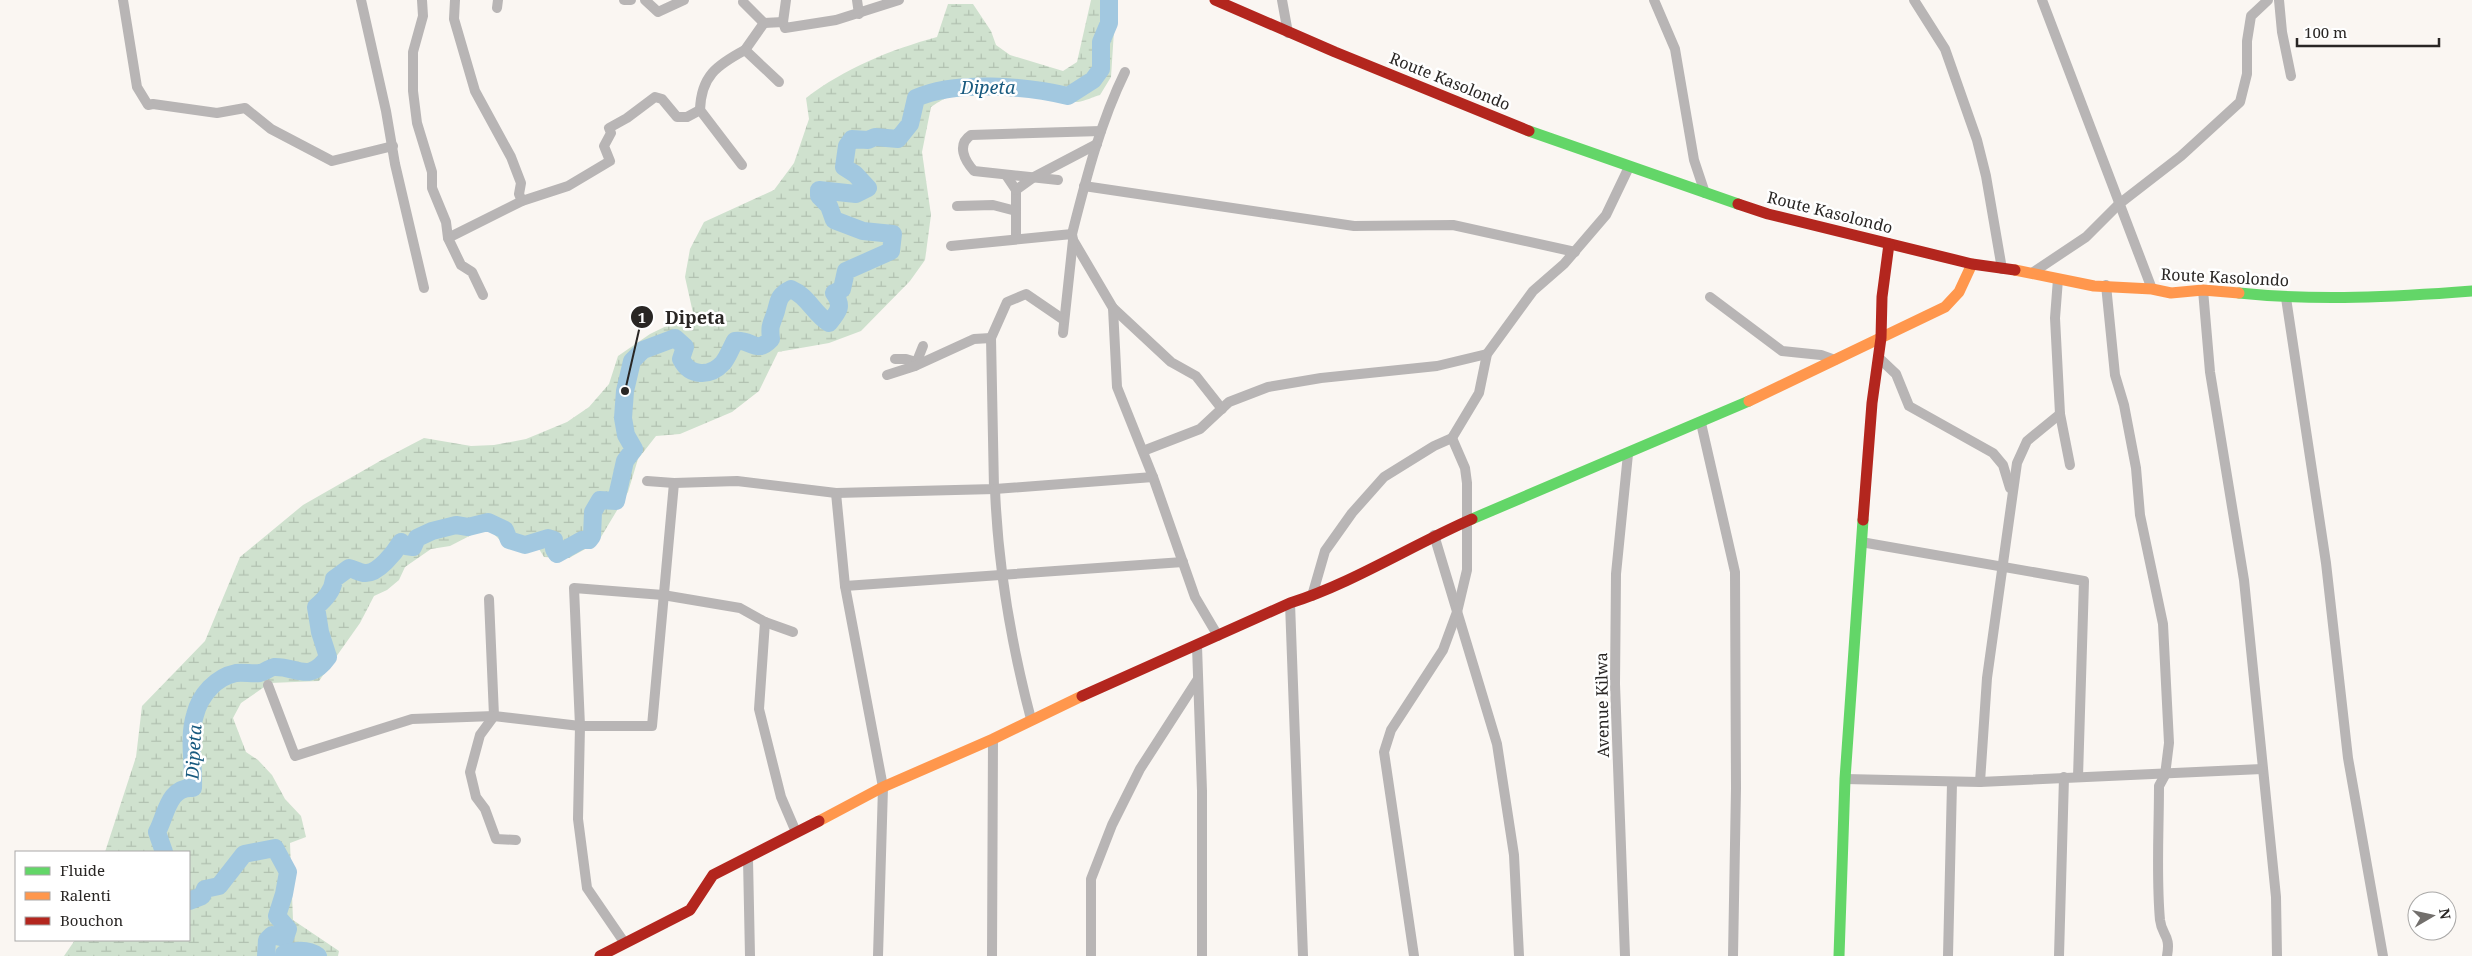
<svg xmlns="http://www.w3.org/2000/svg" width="2472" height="956" font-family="'Noto Serif',serif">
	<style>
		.wetland { fill: url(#wetland-marsh) }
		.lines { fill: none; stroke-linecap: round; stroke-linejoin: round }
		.river { stroke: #a2c8e0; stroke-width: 18 }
		.street { stroke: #b8b5b5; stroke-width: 10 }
		.fast { stroke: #63d668; stroke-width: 11 }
		.slow { stroke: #ff974d; stroke-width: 11 }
		.jam { stroke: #b3261e; stroke-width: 11 }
		.labels { text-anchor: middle; stroke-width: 5; stroke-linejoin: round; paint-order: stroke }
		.street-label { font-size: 16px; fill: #292624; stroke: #fff }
		.water-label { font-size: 18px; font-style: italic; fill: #185a7f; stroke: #fff }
		.leader { fill: none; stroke: #292624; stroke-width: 2 }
		.callout-dot { fill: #292624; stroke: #fff; stroke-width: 2 }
		.mark-label { font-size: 15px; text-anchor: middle; font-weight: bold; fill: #fff }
		.callout-label { font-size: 18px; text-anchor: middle; font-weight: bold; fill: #292624; stroke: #fff; stroke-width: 5; stroke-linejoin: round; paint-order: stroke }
	</style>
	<defs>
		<pattern id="wetland-marsh" width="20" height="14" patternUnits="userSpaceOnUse" patternTransform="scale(1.25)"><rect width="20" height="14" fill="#cfe1ce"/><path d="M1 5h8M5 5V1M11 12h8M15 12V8" fill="none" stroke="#b2c1b1"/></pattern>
	</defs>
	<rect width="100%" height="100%" fill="#faf6f2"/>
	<path class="wetland" d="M1091 0H1116L1111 77 1100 95C1093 97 1085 101 1078 102 1030 103 974 74 931 107L922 152 931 215 925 260 910 281 861 331 829 343 778 352 759 391 732 412 680 434 656 436 638 459 628 492 598 542 569 558 544 557 539 549C514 552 506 549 490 529L481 530 450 546 431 549 405 567 399 580 387 590 374 596 360 623 319 681 270 683 241 703 233 718 246 752 258 760 272 775 285 799 301 816 306 837 290 843 293 920 339 951 338 956H64L75 940H189V852H105L136 757 142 706 205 641 240 557 303 505 380 461 424 438 471 446 494 445 526 439 567 422 589 407 609 384 618 356 650 334 693 313 685 277 690 249 704 222 774 190 794 163 809 119 806 98C845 68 890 50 937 37L948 4H973L991 31 996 45 1010 55 1063 71 1077 62Z"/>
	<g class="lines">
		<g class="river">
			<path d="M164 852 157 832C166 816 168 786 193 788 194 764 188 738 195 715 200 695 216 677 236 673 244 672 252 674 260 673 265 672 269 668 274 667 297 666 309 684 328 657L320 632 316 607C325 599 333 591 334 579L349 568C354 569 360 573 365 573 378 574 395 552 401 542L406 546 413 547 417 538 432 531 456 525 468 527 488 522 505 530 509 540 525 545 548 538 554 540V549L557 554 582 540H589L592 536 593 512 600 500 616 501 625 461 634 449 626 435 623 418 625 391 632 361 643 350 675 338 685 347 681 359C690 377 710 377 723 363 728 357 731 348 735 341 752 339 756 355 771 339 769 324 772 324 776 311 779 299 779 295 791 289 808 296 814 314 829 323 839 311 843 306 834 293L842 289 846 271 891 251 893 234 863 231 834 220 829 206 819 196V190L856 194 868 188 855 174 844 167 847 146 852 139 868 140 875 137 898 139 910 124 916 98C956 80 1026 86 1068 96L1093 80 1101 69V42L1109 23V0"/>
			<path d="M189 901 202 896 205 889 219 886 244 854 275 848 288 872 284 894 277 916 288 929 285 938 272 935 267 940 266 956"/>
			<path d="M284 956V954C295 950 308 949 318 956"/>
		</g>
		<g class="street">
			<path d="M123 0 137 87 148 105 153 104 217 113 245 108 271 129 332 161 393 146"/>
			<path d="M361 0 386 111 395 164 424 288"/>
			<path d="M422 0 423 16 413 52V91L417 123 432 172V188L446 222 448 238"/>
			<path d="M455 0 454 19 475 91 511 157 521 183 519 194 522 201"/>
			<path d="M624 0H631"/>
			<path d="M645 0 658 12 684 0"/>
			<path d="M786 0 783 22 785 28 836 20 899 0"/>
			<path d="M857 0 859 14"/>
			<path d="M1282 0 1288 33"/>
			<path d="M1654 0 1675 49 1694 160 1705 193"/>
			<path d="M1914 0 1945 49 1977 140 1986 176 2002 269"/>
			<path d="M2042 0 2152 289"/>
			<path d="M2279 0 2282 32 2291 76"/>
			<path d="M743 2 764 23 783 22"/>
			<path d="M497 8 498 0"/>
			<path d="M745 50 764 23"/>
			<path d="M1125 72C1100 123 1086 179 1072 234L1073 240 1113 308 1117 387 1153 477 1195 597 1218 636"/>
			<path d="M700 110C701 76 717 65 745 50L779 82"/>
			<path d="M1006 175 1016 190V239"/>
			<path d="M1058 180 974 171C965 161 956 145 971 135L1101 131"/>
			<path d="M1084 186 1354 226 1453 225 1575 252"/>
			<path d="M1016 190 1034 177 1097 144"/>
			<path d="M957 206 993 205 1016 211"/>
			<path d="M951 246 1072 234"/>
			<path d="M2032 273 2086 237 2119 204 2181 156 2240 102 2247 74V41L2251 16 2268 0"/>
			<path d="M2058 279 2055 318 2060 414 2070 465"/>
			<path d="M2106 285 2115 375 2124 405 2136 468 2140 515 2163 624 2169 743 2165 775 2159 786C2159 830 2156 876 2160 920 2162 937 2171 934 2167 956"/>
			<path d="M2203 290 2210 372 2244 580 2276 897 2277 956"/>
			<path d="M483 295 472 272 461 265 448 238 522 201 568 186 610 161 604 146 611 133 609 128 627 118 655 97 662 99 677 117H687L700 110 742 165"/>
			<path d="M1710 297 1782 351 1821 355 1835 360"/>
			<path d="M2286 298 2326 563 2348 758 2383 956"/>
			<path d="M1113 308 1171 362 1196 376 1222 409"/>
			<path d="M1063 333 1073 240"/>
			<path d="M1878 357 1896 374 1909 406 1993 453 2003 465 2010 488"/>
			<path d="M895 359H906L916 362"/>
			<path d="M915 366 923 346"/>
			<path d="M887 375 915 366 974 339 991 338"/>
			<path d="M1701 423 1735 572 1736 788 1733 956"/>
			<path d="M1143 451 1200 429 1229 402 1268 387 1321 378 1437 366 1487 354"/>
			<path d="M647 481 674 483 737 481 836 493 995 489 1153 477"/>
			<path d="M994 489 991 338 1007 302 1026 294 1064 320"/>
			<path d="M995 489C998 567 1011 643 1031 719"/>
			<path d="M836 493 845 586 883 787 878 956"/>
			<path d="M1434 535 1497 744 1514 855 1519 956"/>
			<path d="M1861 542 2084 581 2078 777"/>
			<path d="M845 586 1183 562"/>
			<path d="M1312 596 1325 551 1352 513 1384 477 1434 446 1452 438 1479 393 1487 354 1533 291 1564 264 1606 215 1629 167"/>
			<path d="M489 599 494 716 480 735 470 772 476 797 485 809 496 839 516 840"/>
			<path d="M1290 603 1303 956"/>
			<path d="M765 622 759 709 781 797 796 832"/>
			<path d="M1197 646 1202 791V956"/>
			<path d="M268 685 295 756 412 719 494 716 580 726H652L674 483"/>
			<path d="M1845 779 1980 782 2262 769"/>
			<path d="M1980 782 1987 678 2017 463 2027 441 2060 414"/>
			<path d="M748 859 750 956"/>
			<path d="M624 942 587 888 578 819 580 726 574 588 663 595 740 608 765 622 793 632"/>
			<path d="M992 956 993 739"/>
			<path d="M1091 956V879L1112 825 1140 769 1198 679"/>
			<path d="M1414 956 1384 752 1391 730 1443 650 1457 612 1467 570V483L1465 468 1452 438"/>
			<path d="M1625 956 1615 684 1616 574 1628 454"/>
			<path d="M1948 956 1952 783"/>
			<path d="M2059 956 2064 777"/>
		</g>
		<g class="fast">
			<path d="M1529 131 1738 204"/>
			<path d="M2239 293C2316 301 2395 297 2472 291"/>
			<path d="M1472 519 1749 401"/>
			<path d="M1839 956 1845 779 1863 520"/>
		</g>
		<g class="slow">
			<path d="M2015 270 2094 286 2152 289 2171 293 2203 290 2239 293"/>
			<path d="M1749 401 1945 307 1959 292 1972 264"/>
			<path d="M819 821 883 787 993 739 1082 696"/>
		</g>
		<g class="jam">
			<path d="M1215 0 1335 52 1529 131"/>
			<path d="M1738 204 1768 214 1972 264 2015 270"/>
			<path d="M1863 520 1872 403 1881 338 1882 297 1889 244"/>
			<path d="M1082 696 1290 603C1351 584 1412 545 1472 519"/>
			<path d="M600 956 690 910 713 875 819 821"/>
		</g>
	</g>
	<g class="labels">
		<g class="street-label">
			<text transform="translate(1450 81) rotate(22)" y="6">Route Kasolondo</text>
			<text transform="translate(1830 212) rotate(14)" y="6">Route Kasolondo</text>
			<text transform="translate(2225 277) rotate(3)" y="6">Route Kasolondo</text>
			<text transform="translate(1602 705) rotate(-91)" y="6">Avenue Kilwa</text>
		</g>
		<g class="water-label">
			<text x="988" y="94">Dipeta</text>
			<text transform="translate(194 752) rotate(-87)" y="6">Dipeta</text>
		</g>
	</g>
	<path class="leader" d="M625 391L642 317"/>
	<g class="callout-dot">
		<circle cx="625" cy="391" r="5"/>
		<circle cx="642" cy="317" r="12"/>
	</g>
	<g class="mark-label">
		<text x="642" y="323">1</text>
	</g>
	<g class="callout-label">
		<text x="695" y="324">Dipeta</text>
	</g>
	<rect x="15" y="851" width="175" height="90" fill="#ffffff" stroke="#a9a8a7"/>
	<rect x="25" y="867" width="25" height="8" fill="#63d668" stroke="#a9a8a7"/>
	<text x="60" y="876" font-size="15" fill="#292624">Fluide</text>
	<rect x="25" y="892" width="25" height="8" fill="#ff974d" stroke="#a9a8a7"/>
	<text x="60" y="901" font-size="15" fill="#292624">Ralenti</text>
	<rect x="25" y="917" width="25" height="8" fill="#b3261e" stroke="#a9a8a7"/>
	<text x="60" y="926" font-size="15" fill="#292624">Bouchon</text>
	<g transform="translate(2432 916) rotate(81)"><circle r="24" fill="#ffffff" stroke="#a9a8a7"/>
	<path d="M0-4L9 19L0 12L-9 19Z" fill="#726f6c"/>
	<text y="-8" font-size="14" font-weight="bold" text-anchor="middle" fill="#292624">N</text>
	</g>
	<path d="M2297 38v8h142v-8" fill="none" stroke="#292624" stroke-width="2.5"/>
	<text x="2304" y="38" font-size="15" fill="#292624" stroke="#ffffff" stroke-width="4" paint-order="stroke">100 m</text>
</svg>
